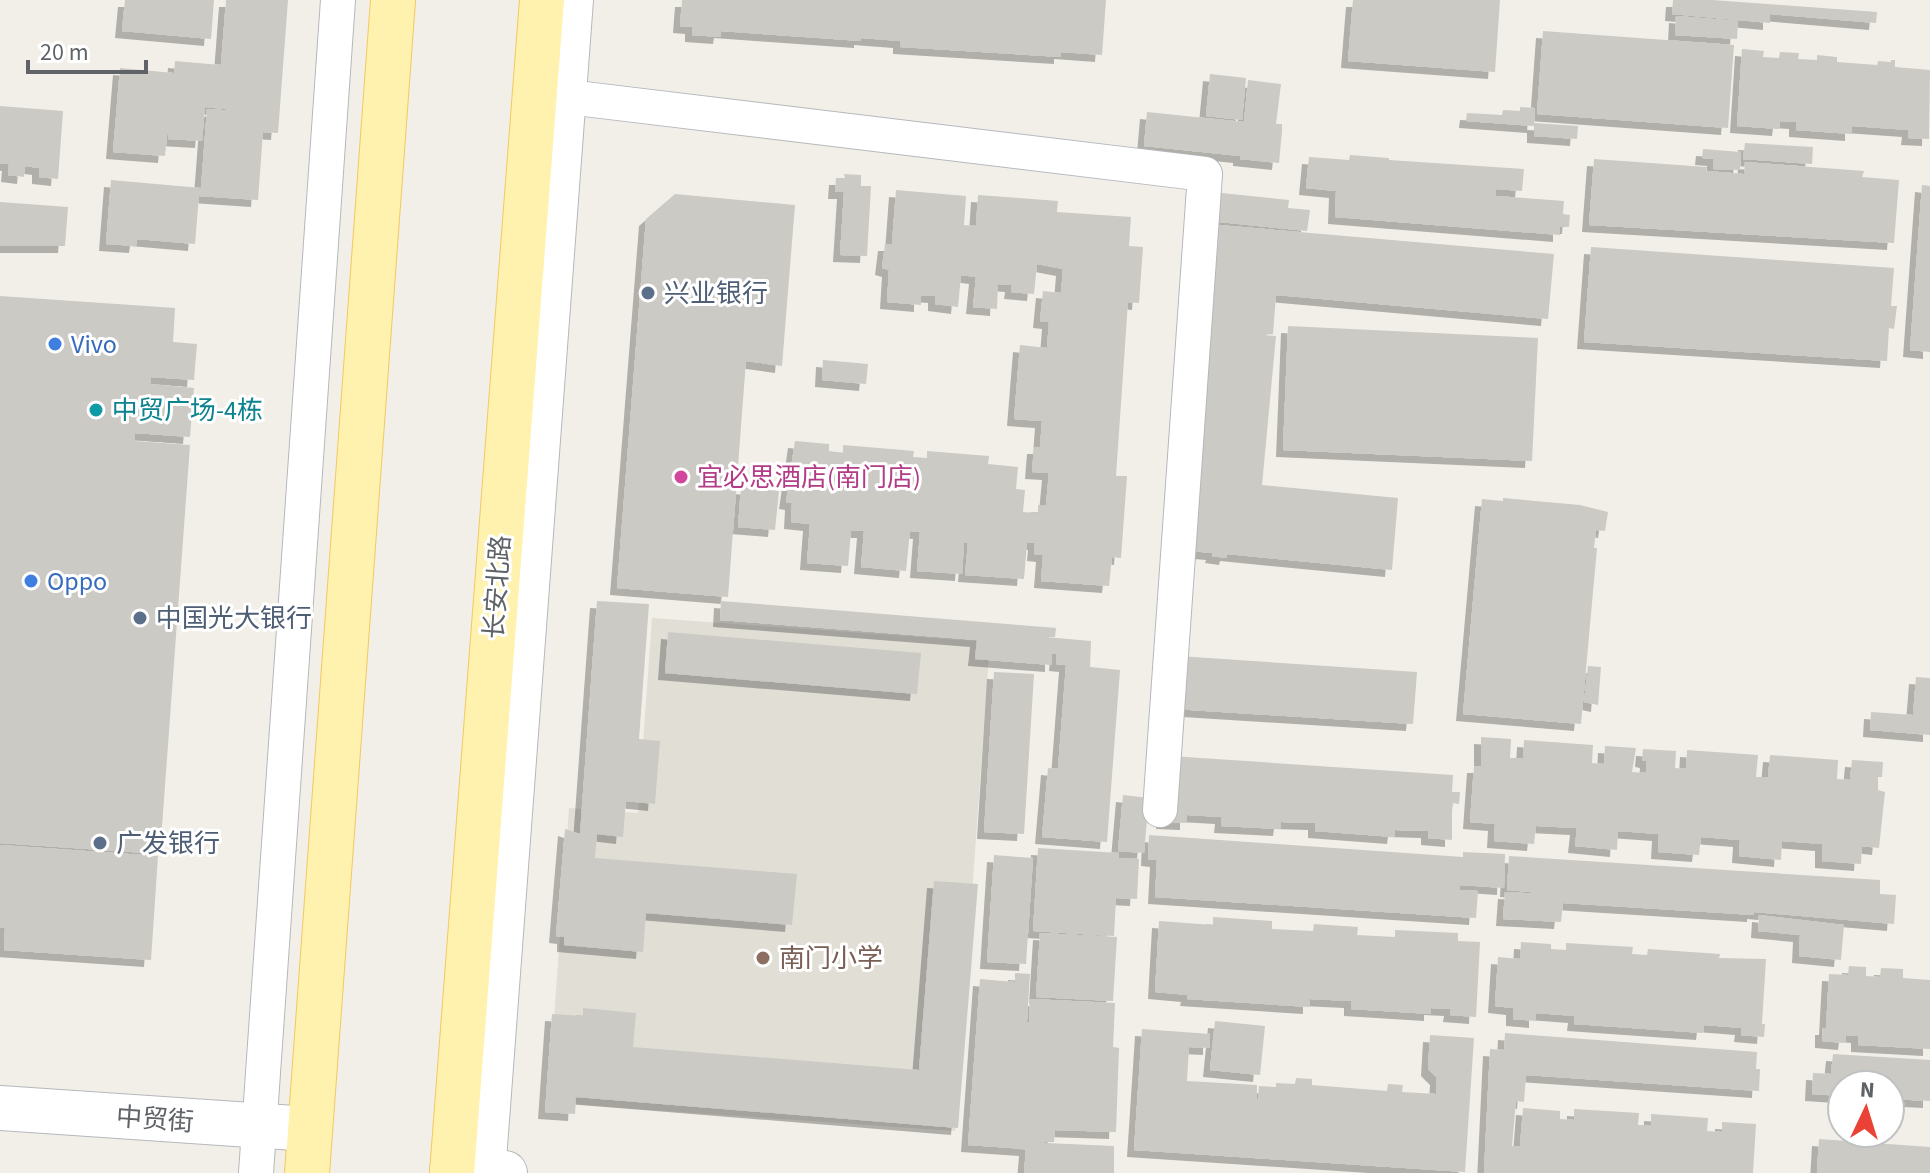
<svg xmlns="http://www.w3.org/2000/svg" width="1930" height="1173" font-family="'Source Sans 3','Noto Sans SC',sans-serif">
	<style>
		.education { fill: #e1ded6 }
		.building { fill: #cccac5; filter: url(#shadow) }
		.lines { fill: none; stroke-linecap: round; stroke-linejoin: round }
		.minor-casing { stroke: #b5b8bc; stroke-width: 36 }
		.tertiary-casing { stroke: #b5b8bc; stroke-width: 46 }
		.primary-casing { stroke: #f2c960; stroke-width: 46 }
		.minor { stroke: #fff; stroke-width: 34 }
		.tertiary { stroke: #fff; stroke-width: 44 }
		.primary { stroke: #fff2af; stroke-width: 44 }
		.service-dot { fill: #5c6f8a; stroke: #fff; stroke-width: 3 }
		.shop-dot { fill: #3f7fe0; stroke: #fff; stroke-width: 3 }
		.culture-dot { fill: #0f9aa8; stroke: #fff; stroke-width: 3 }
		.hotel-dot { fill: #d1479c; stroke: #fff; stroke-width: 3 }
		.education-dot { fill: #8d6e63; stroke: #fff; stroke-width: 3 }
		.labels { text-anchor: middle; stroke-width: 6; stroke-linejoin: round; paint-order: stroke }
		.service-label { font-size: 26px; fill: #4e5e75; stroke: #fff; text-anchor: start }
		.shop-label { font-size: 26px; fill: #366cbe; stroke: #fff; text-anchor: start }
		.culture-label { font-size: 26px; fill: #0d838f; stroke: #fff; text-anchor: start }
		.hotel-label { font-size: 26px; fill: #b23c85; stroke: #fff; text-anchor: start }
		.street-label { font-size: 26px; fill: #5f6368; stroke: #fff }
		.education-label { font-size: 26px; fill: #785e54; stroke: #fff; text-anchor: start }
	</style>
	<defs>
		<filter id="shadow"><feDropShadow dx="-7" dy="7" stdDeviation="0" flood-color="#0004"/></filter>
	</defs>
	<rect width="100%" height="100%" fill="#f1efe8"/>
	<path class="education" d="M652 618 990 642 955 1131 548 1103 569 808 638 813Z"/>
	<g class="building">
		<path d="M125 0H214L211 39 122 31Z"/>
		<path d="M226 0H288L278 133 263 132 258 200 199 196 195 244 137 239 136 246 106 244 111 180 201 188 207 109 255 112 205 107 202 141 168 139 169 115 165 156 113 152 120 68 174 73 175 61 221 65Z"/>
		<path d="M682 0H1106L1102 55 1061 52V57L900 47V41L861 38V41L721 31 720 37 692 35V27L680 26Z"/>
		<path d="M1353 0H1500L1495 72 1348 61Z"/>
		<path d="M1673 0H1712L1877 12 1876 23 1770 14V23L1672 14Z"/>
		<path d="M1676 16 1738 21 1737 39 1675 35Z"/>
		<path d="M1543 31 1734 45 1728 128 1537 114Z"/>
		<path d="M1742 49 1764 51 1763 57 1779 58 1780 52 1799 53 1798 59 1817 60V55L1837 57V62L1877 65 1878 61 1891 62V60H1895V67L1930 70 1929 139 1908 138 1909 130 1852 126V134L1796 130V122L1780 121 1779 129 1737 126Z"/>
		<path d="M1210 74 1246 78 1242 120 1206 116Z"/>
		<path d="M1248 80 1281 84 1276 124H1282V131L1279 163 1240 159V156L1144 146 1147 112 1244 122Z"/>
		<path d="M0 106 63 111 58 179 39 177V168L25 166 24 177 8 175 9 164 0 163Z"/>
		<path d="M1520 107 1535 108 1534 126 1466 121 1467 113 1502 115 1503 110 1520 111Z"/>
		<path d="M1534 123 1578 126 1577 139 1534 136Z"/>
		<path d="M1745 143 1813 147 1812 164 1743 159Z"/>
		<path d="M1703 149 1741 152 1740 170 1713 169 1714 159 1702 158Z"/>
		<path d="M1350 155 1389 158V160L1524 169 1522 191 1496 189V196L1564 201 1563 214 1570 215 1569 227H1560V235L1335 217 1336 191 1306 188 1309 157 1349 160Z"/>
		<path d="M1594 159 1707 167 1706 171 1744 174 1745 162 1864 171 1862 177 1899 180 1894 243 1589 225Z"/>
		<path d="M844 174 861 175V186H871L867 256 840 255 844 192H835L836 178H845Z"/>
		<path d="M1922 185 1930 186V352L1910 350Z"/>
		<path d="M896 190 966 196 964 225 976 226 978 195 1058 201 1057 212 1131 217 1129 246 1143 247 1139 303 1128 302 1116 476H1127L1121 558 1112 557 1109 586 1041 581 1043 555 1034 554 1035 543H1027L1024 579 965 575 968 543H964L962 574 917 571 920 532 910 531 906 571 861 567 864 531H851L848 566 807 563 810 524 791 522 792 503 786 502 795 441 829 444V451L843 453V445L914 451 913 457 927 458V451L989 456 988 464 1018 467 1016 489 1025 490 1023 512 1038 513V505H1046L1049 473 1032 472 1034 447H1040L1042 421 1014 419 1020 345 1047 348 1049 322 1040 321 1043 291 1061 293 1063 269 1037 264 1034 294 1011 292 1012 285 998 284 997 309 973 307 976 277 961 275 958 307 935 304V296L921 295V305L887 302 889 270 882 268 885 244H892Z"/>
		<path d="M1202 191 1289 200 1288 208 1310 210 1307 231 1219 222V225L1554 254 1548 319 1276 295 1273 334 1262 335 1276 336 1262 485 1398 498 1392 570 1227 554 1226 558 1212 556 1213 553 1189 551 1204 248H1218L1197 246Z"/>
		<path d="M675 194 795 205 782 366 746 361 728 597 617 588 646 219Z"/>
		<path d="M0 202 68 207 65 246H0Z"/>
		<path d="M1591 247 1894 268 1891 306H1897L1894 329 1889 328 1887 361 1584 342Z"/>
		<path d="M0 296 175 308 173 342 197 344 194 380 151 377 150 384 194 388 190 437 135 433V441L190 445 160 854 0 843Z"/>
		<path d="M1288 326 1538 338 1532 461 1283 450Z"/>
		<path d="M823 360 868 364 866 384 822 380Z"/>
		<path d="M741 487 779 491 775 530 738 527Z"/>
		<path d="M1503 498 1580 505 1608 512 1605 531 1596 530 1594 548H1597L1581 724 1463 714 1482 499 1503 501Z"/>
		<path d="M597 601 649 604 639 739 660 741 655 804 626 801 623 837 597 834 595 858 797 874 792 925 646 913 643 952 564 945V937L556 936 565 829 580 834Z"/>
		<path d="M721 601 1056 628 1055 637H1045L1091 641 1090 667 1120 670 1107 842 1042 837 1048 768 1058 769 1066 665 1056 664 1057 654H1052V665L975 659 977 640 720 620Z"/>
		<path d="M668 632 921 653 917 694 665 673Z"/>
		<path d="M1178 656 1417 672 1413 724 1174 709Z"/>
		<path d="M1588 666 1601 667 1598 705 1584 702Z"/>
		<path d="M994 672 1034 674 1024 834 984 832Z"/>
		<path d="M1916 677 1930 678V735L1870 730 1871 712 1913 715Z"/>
		<path d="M1481 737 1511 739 1510 758H1523L1524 740 1593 745 1592 763 1604 764 1605 746 1636 748 1632 772 1646 773 1647 761 1642 760 1643 749 1676 751 1675 768 1686 769 1687 750 1758 755 1756 777H1768L1770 755 1838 760 1837 779 1850 780 1852 760 1883 762 1882 777H1878V790L1885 792 1879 848 1862 846 1861 864 1822 861V844L1782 841 1781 860 1739 856 1740 840 1701 837 1699 855 1658 852 1659 834 1618 831 1617 850 1575 846 1577 828 1536 826 1534 844 1494 841 1495 824 1470 822 1474 766H1481Z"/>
		<path d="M1171 756 1453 775 1452 792H1460L1459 804 1452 803V840L1428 838V831L1395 830 1394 837 1315 831V823L1281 822 1280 829 1221 826 1222 817 1187 815V823L1163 822Z"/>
		<path d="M1123 795 1149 798 1144 853 1118 851Z"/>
		<path d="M1149 835 1463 857V852L1505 854 1504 888 1460 885V890L1478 891 1476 918 1155 897 1157 860 1148 859Z"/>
		<path d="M0 845 158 856 151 960 4 950 5 928 0 927Z"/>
		<path d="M1038 848 1119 853V858L1139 859 1137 899 1116 898 1114 936 1033 931Z"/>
		<path d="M994 855 1033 858 1026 964 987 962Z"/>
		<path d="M1509 856 1880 880V894L1896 895 1894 924 1754 912V915L1563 903 1561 922 1503 919 1505 892 1564 895 1507 890Z"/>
		<path d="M934 881 978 884 958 1128 576 1097 575 1114 545 1112 552 1014 583 1016V1008L636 1013 633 1047 919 1070Z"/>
		<path d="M1759 915 1844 925 1841 960 1799 956 1800 935 1758 931Z"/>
		<path d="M1213 917 1272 921V929L1313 931 1314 924 1358 927 1357 935 1395 937V930L1458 933V941L1480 942 1476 1017 1450 1015 1451 1009 1431 1008V1014L1351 1009V1001L1310 999V1007L1187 999 1188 995 1155 992 1159 921 1213 925Z"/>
		<path d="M1040 933 1117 937 1113 1001 1036 997Z"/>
		<path d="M1521 942 1551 944V949L1566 950V943L1633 947 1632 954 1647 955 1648 949 1720 954 1719 958 1766 959 1762 1024H1765L1764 1037 1741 1035 1742 1028 1704 1025 1703 1033 1574 1024 1575 1016 1536 1013V1021L1513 1019V1008L1495 1006 1498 957 1520 959Z"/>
		<path d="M1849 966 1866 967V976L1880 977 1881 968 1903 969V978L1930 980V1049L1858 1045V1036L1846 1035 1845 1043 1822 1041V1028H1826L1829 974 1848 975Z"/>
		<path d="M1015 973 1030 974 1027 1021 1021 1022H1029L1030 999 1115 1003 1113 1047 1119 1048 1116 1132 1055 1130 1054 1142H1023L1114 1146V1173H1024L1026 1149 968 1145 980 979 1015 982Z"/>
		<path d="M1215 1021 1265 1026 1260 1075 1210 1070Z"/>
		<path d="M1142 1029 1210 1034V1048L1189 1047 1187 1081 1257 1085 1256 1122 1259 1086 1276 1087V1083L1295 1084 1296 1078 1312 1079V1085L1387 1091 1388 1084 1403 1085 1402 1092 1436 1094 1437 1078 1428 1069 1430 1035 1474 1038 1465 1172 1134 1150Z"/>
		<path d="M1505 1033 1757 1052 1756 1069H1760L1759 1091 1526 1075 1524 1102 1516 1101 1512 1146H1520L1523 1108 1560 1111V1119L1574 1120V1109L1639 1113 1638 1125H1651V1114L1708 1118 1707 1131 1722 1132V1122L1756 1124 1753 1173H1484L1490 1049 1504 1050Z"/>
		<path d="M1833 1054 1930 1060V1101L1890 1099V1085H1842V1096L1812 1094 1813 1073 1831 1074Z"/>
		<path d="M1819 1139 1930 1147V1173H1817Z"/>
	</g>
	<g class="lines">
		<g class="minor-casing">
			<g id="minor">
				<path d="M535 93 1205 174 1160 810"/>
				<path d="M256 1173 338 0"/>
				<path d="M488 1173 576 0"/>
			</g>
		</g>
		<g class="tertiary-casing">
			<g id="tertiary">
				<path d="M0 1108 310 1129"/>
				<path d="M452 1170 505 1173"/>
			</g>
		</g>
		<g class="primary-casing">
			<g id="primary">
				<path d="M307 1173 393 0"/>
				<path d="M452 1173 542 0"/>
			</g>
		</g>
		<use href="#minor" class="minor"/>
		<use href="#tertiary" class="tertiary"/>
		<use href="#primary" class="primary"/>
	</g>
	<g class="service-dot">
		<circle cx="648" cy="293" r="8"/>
		<circle cx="140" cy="618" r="8"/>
		<circle cx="100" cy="843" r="8"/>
	</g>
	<g class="shop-dot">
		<circle cx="55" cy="344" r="8"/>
		<circle cx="31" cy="581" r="8"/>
	</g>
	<circle class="culture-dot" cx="96" cy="410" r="8"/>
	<circle class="hotel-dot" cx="681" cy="477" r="8"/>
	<circle class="education-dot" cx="763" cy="958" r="8"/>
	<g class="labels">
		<g class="service-label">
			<text x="664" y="302">兴业银行</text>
			<text x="156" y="627">中国光大银行</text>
			<text x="116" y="852">广发银行</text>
		</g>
		<g class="shop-label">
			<text x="71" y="353">Vivo</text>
			<text x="47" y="590">Oppo</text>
		</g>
		<g class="culture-label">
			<text x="112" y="419">中贸广场-4栋</text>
		</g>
		<g class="hotel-label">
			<text x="697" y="486">宜必思酒店(南门店)</text>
		</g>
		<g class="street-label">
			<text transform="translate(497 587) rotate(-86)" y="9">长安北路</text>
			<text transform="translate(155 1119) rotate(4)" y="9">中贸街</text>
		</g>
		<g class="education-label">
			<text x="779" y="967">南门小学</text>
		</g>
	</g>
	<g transform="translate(1866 1109) rotate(4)"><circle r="38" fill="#ffffff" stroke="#bfc1c3" stroke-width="2"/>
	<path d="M0-6L14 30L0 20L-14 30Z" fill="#ea4335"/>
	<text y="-12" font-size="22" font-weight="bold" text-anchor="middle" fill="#5f6368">N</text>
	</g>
	<path d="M28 60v12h118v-12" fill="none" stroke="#5f6368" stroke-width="4"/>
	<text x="40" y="60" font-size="24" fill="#5f6368" stroke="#ffffff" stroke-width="6" paint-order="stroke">20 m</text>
</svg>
